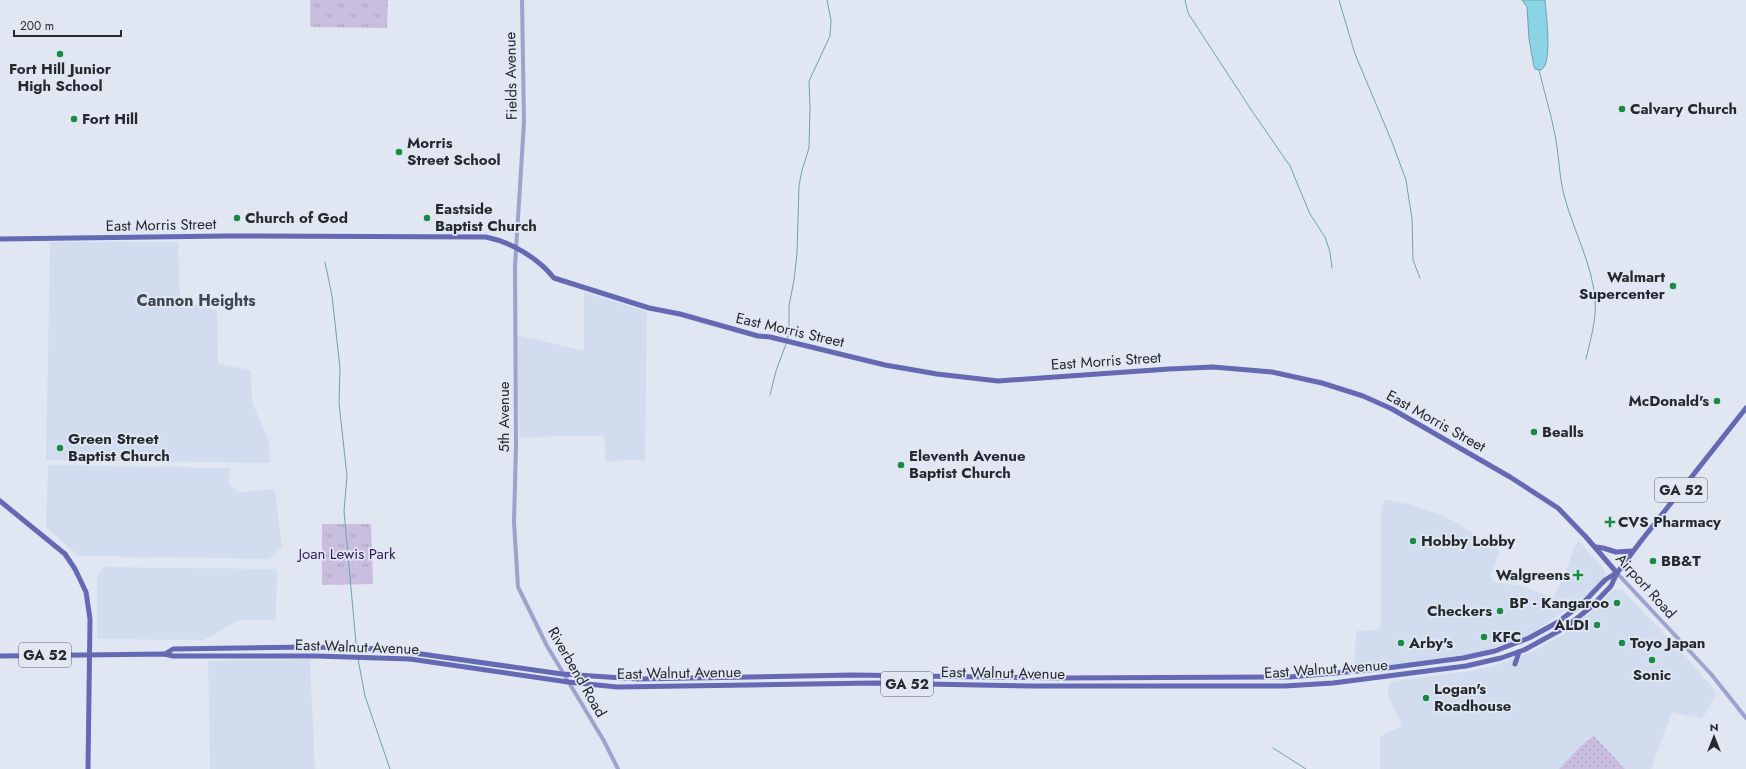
<svg xmlns="http://www.w3.org/2000/svg" width="1746" height="769" font-family="Jost,sans-serif">
	<style>
		.built { fill: #d1ddef }
		.grass { fill: url(#grass-dots) }
		.park { fill: url(#park-tufts) }
		.water { fill: #8bd4e6; stroke: #6da1ae }
		.lines { fill: none; stroke-linecap: round; stroke-linejoin: round }
		.stream { stroke: #6da1ae; stroke-width: 1 }
		.minor { stroke: #9ea3cd; stroke-width: 4 }
		.major { stroke: #6568b3; stroke-width: 5 }
		.poi-dot { fill: #198b44; stroke: #e0e7f3; stroke-width: 1.5 }
		.labels { text-anchor: middle; stroke-width: 3.5; stroke-linejoin: round; paint-order: stroke }
		.shield { fill: #e0e7f3; stroke: #5e6268; stroke-width: 1 }
		.shield-label { font-size: 14px; font-weight: bold; fill: #26292d }
		.poi-label { font-size: 15px; font-weight: bold; fill: #26292d; stroke: #e0e7f3; text-anchor: start }
		.street-label { font-size: 15px; fill: #26292d; stroke: #e0e7f3 }
		.park-label { font-size: 15px; fill: #361a57; stroke: #e0e7f3 }
		.neighbourhood-label { font-size: 16px; font-weight: bold; fill: #3f454e; stroke: #e0e7f3 }
	</style>
	<defs>
		<pattern id="grass-dots" width="8" height="8" patternUnits="userSpaceOnUse"><rect width="8" height="8" fill="#c9bede"/><path d="M2 2h.1M6 6h.1" fill="none" stroke="#aca3bf" stroke-width="1.8" stroke-linecap="round"/></pattern>
		<pattern id="park-tufts" width="24" height="20" patternUnits="userSpaceOnUse"><rect width="24" height="20" fill="#c9bede"/><path d="M3 7l-1-3M5 7V3M7 7l1-3M15 17l-1-3M17 17v-4M19 17l1-3" fill="none" stroke="#aca3bf"/></pattern>
	</defs>
	<rect width="100%" height="100%" fill="#e0e7f3"/>
	<g class="built">
		<path d="M50 242H178L180 300 217 310 218 364 251 370 252 402 269 441 270 463 46 460Z"/>
		<path d="M584 292 647 312 645 460 606 461 604 436 519 437 517 335 584 351Z"/>
		<path d="M48 465 230 468 229 484 239 492 275 489 282 547 269 559 78 556 46 527Z"/>
		<path d="M1384 499 1413 505 1441 515 1455 522 1500 551 1491 576 1492 581 1495 582 1523 586 1554 598 1578 540 1603 568 1605 573 1604 577 1591 592 1530 635 1498 648 1467 655 1354 670 1356 631 1376 630 1381 626V512Z"/>
		<path d="M104 567 277 569 276 620H240L203 640 97 639V577Z"/>
		<path d="M1622 589 1689 660 1717 693 1702 719 1672 712 1651 769H1380V736L1402 726 1388 696V687L1393 681 1471 671 1496 665 1535 650 1562 635 1592 611 1614 590Z"/>
		<path d="M310 659 315 769H210L208 661Z"/>
	</g>
	<path class="grass" d="M1594 736 1625 769H1559L1582 745 1585 744 1584 743Z"/>
	<g class="park">
		<path d="M310 0H388L387 28 310 27Z"/>
		<path d="M322 524H371L373 584 322 585Z"/>
	</g>
	<path class="water" d="M1522 0H1545C1546 13 1553 64 1541 70L1535 69 1534 67 1529 39 1527 7Z"/>
	<g class="lines">
		<g class="stream">
			<path d="M1185 0 1188 13 1252 111 1290 166 1310 214 1325 237 1330 252 1332 268"/>
			<path d="M1339 0 1355 54 1392 142 1406 180 1412 219 1413 260 1420 278"/>
			<path d="M1539 70C1544 92 1551 113 1555 135 1559 155 1559 175 1564 195 1573 230 1592 263 1595 299 1597 319 1590 341 1586 359"/>
			<path d="M325 262 332 296 340 368 339 403 347 476 344 511 356 643"/>
			<path d="M787 339 789 334V306L794 280 797 253 799 186 802 170 809 148 810 107 809 81 830 36 831 20 827 0"/>
			<path d="M770 395 776 371 786 344"/>
			<path d="M358 659 365 696 390 769"/>
			<path d="M1273 748 1306 769"/>
		</g>
		<g class="minor">
			<path d="M522 0 524 122 515 266 516 446 514 522 518 587 547 646 604 741 618 769"/>
			<path d="M1617 573 1711 674 1746 718"/>
		</g>
		<g class="major">
			<path d="M0 239 226 236 486 237C511 242 538 258 554 278L649 308 680 314 758 336 770 337 885 365 937 374 998 381 1169 369 1213 367 1272 372 1322 383 1363 396 1392 409 1510 477 1558 508 1586 537 1617 573"/>
			<path d="M0 501 65 554 75 569 86 592 90 619 88 769"/>
			<path d="M1596 547 1603 548 1616 552 1633 551"/>
			<path d="M165 654 173 649 313 647 386 649 562 674 638 679 853 675 1060 678 1290 677 1380 669 1463 658 1495 651 1529 638 1558 622 1583 603 1605 580 1616 573"/>
			<path d="M0 656 165 654 173 656H316L410 659 568 682 617 687 874 683 1035 686H1285L1333 683 1466 666 1501 658 1524 650 1566 627 1591 607 1611 586 1617 573 1641 541 1746 408"/>
			<path d="M1515 664 1519 652"/>
		</g>
	</g>
	<g class="poi-dot">
		<circle cx="60" cy="54" r="4"/>
		<circle cx="1622" cy="109" r="4"/>
		<circle cx="74" cy="119" r="4"/>
		<circle cx="399" cy="152" r="4"/>
		<circle cx="237" cy="218" r="4"/>
		<circle cx="427" cy="218" r="4"/>
		<circle cx="1673" cy="286" r="4"/>
		<circle cx="1717" cy="401" r="4"/>
		<circle cx="1534" cy="432" r="4"/>
		<circle cx="60" cy="448" r="4"/>
		<circle cx="901" cy="465" r="4"/>
		<path d="M1608 516h4v4h4v4h-4v4h-4v-4h-4v-4h4z"/>
		<circle cx="1413" cy="541" r="4"/>
		<circle cx="1653" cy="561" r="4"/>
		<path d="M1576 569h4v4h4v4h-4v4h-4v-4h-4v-4h4z"/>
		<circle cx="1617" cy="603" r="4"/>
		<circle cx="1500" cy="611" r="4"/>
		<circle cx="1597" cy="625" r="4"/>
		<circle cx="1484" cy="637" r="4"/>
		<circle cx="1401" cy="643" r="4"/>
		<circle cx="1622" cy="643" r="4"/>
		<circle cx="1652" cy="660" r="4"/>
		<circle cx="1426" cy="698" r="4"/>
	</g>
	<g class="labels">
		<g class="shield">
			<rect x="1655" y="478" width="52" height="24" rx="3"/>
			<rect x="19" y="643" width="52" height="24" rx="3"/>
			<rect x="881" y="672" width="52" height="24" rx="3"/>
		</g>
		<g class="shield-label">
			<text x="1681" y="495">GA 52</text>
			<text x="45" y="660">GA 52</text>
			<text x="907" y="689">GA 52</text>
		</g>
		<g class="poi-label">
			<text x="60" y="74" text-anchor="middle">Fort Hill Junior<tspan x="60" dy="17">High School</tspan></text>
			<text x="1630" y="114">Calvary Church</text>
			<text x="82" y="124">Fort Hill</text>
			<text x="407" y="148">Morris<tspan x="407" dy="17">Street School</tspan></text>
			<text x="435" y="214">Eastside<tspan x="435" dy="17">Baptist Church</tspan></text>
			<text x="245" y="223">Church of God</text>
			<text x="1665" y="282" text-anchor="end">Walmart<tspan x="1665" dy="17">Supercenter</tspan></text>
			<text x="1709" y="406" text-anchor="end">McDonald's</text>
			<text x="1542" y="437">Bealls</text>
			<text x="68" y="444">Green Street<tspan x="68" dy="17">Baptist Church</tspan></text>
			<text x="909" y="461">Eleventh Avenue<tspan x="909" dy="17">Baptist Church</tspan></text>
			<text x="1618" y="527">CVS Pharmacy</text>
			<text x="1421" y="546">Hobby Lobby</text>
			<text x="1661" y="566">BB&amp;T</text>
			<text x="1570" y="580" text-anchor="end">Walgreens</text>
			<text x="1609" y="608" text-anchor="end">BP - Kangaroo</text>
			<text x="1492" y="616" text-anchor="end">Checkers</text>
			<text x="1589" y="630" text-anchor="end">ALDI</text>
			<text x="1492" y="642">KFC</text>
			<text x="1409" y="648">Arby's</text>
			<text x="1630" y="648">Toyo Japan</text>
			<text x="1652" y="680" text-anchor="middle">Sonic</text>
			<text x="1434" y="694">Logan's<tspan x="1434" dy="17">Roadhouse</tspan></text>
		</g>
		<g class="street-label">
			<text transform="translate(511 76) rotate(-91)" y="5">Fields Avenue</text>
			<text transform="translate(161 225) rotate(-1)" y="5">East Morris Street</text>
			<text transform="translate(790 330) rotate(13)" y="5">East Morris Street</text>
			<text transform="translate(1106 361) rotate(-4)" y="5">East Morris Street</text>
			<text transform="translate(504 417) rotate(-90)" y="5">5th Avenue</text>
			<text transform="translate(1436 421) rotate(29)" y="5">East Morris Street</text>
			<text transform="translate(1646 586) rotate(48)" y="5">Airport Road</text>
			<text transform="translate(357 647) rotate(2)" y="5">East Walnut Avenue</text>
			<text transform="translate(1326 669) rotate(-4)" y="5">East Walnut Avenue</text>
			<text transform="translate(577 672) rotate(60)" y="5">Riverbend Road</text>
			<text transform="translate(679 673) rotate(-1)" y="5">East Walnut Avenue</text>
			<text transform="translate(1003 673) rotate(1)" y="5">East Walnut Avenue</text>
		</g>
		<g class="park-label">
			<text x="347" y="559">Joan Lewis Park</text>
		</g>
		<g class="neighbourhood-label">
			<text x="196" y="306">Cannon Heights</text>
		</g>
	</g>
	<g transform="translate(1714 737)" stroke="#e0e7f3" stroke-width="3" paint-order="stroke">
	<path d="M0-3L7 15L0 10L-7 15Z" fill="#26292d"/>
	<text y="-6" font-size="11" font-weight="bold" text-anchor="middle" fill="#26292d">N</text>
	</g>
	<path d="M14 30v6h107v-6" fill="none" stroke="#26292d" stroke-width="2"/>
	<text x="20" y="30" font-size="12" fill="#26292d" stroke="#e0e7f3" stroke-width="3" paint-order="stroke">200 m</text>
</svg>
